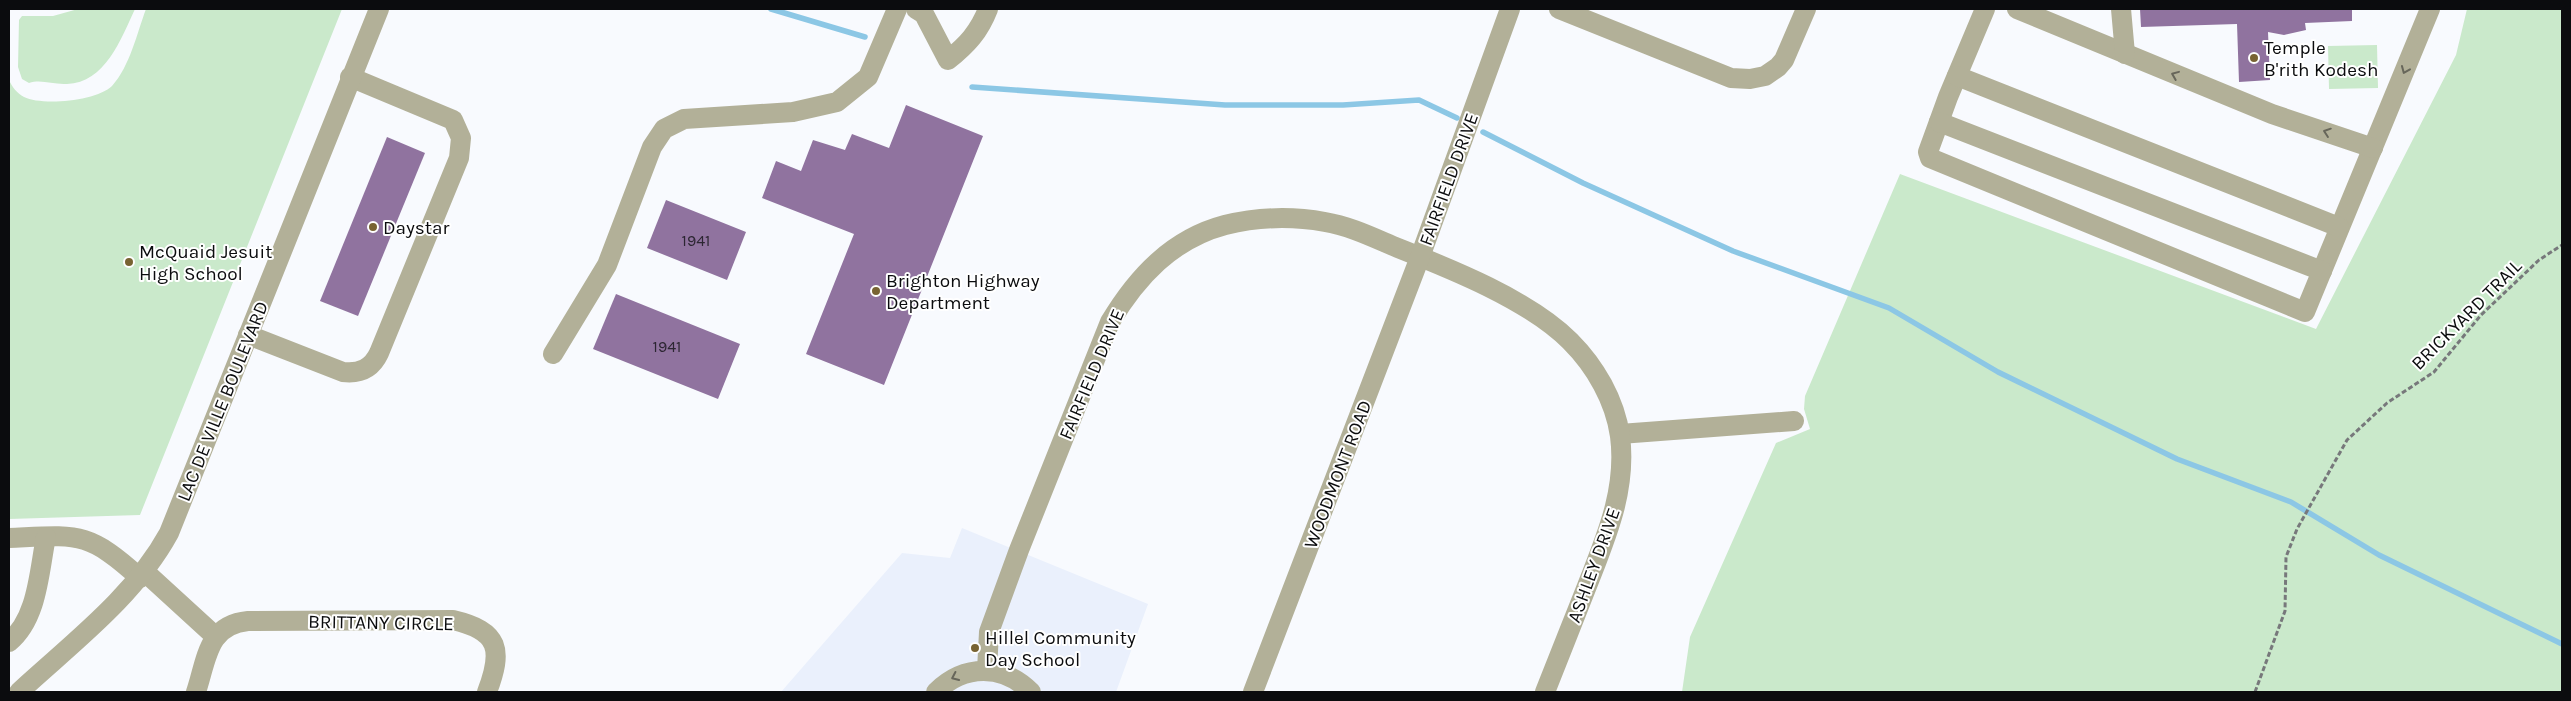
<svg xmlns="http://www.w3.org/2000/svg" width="2571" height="701" font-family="Karla,sans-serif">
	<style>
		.built { fill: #eaf0fc }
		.green { fill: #cae9cb }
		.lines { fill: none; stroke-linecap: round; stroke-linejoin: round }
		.stream { stroke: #8cc7e5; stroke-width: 5.5 }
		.building { fill: #90739f }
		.path { stroke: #77787b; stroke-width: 3; stroke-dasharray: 5 2.5; stroke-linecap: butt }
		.minor { stroke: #b2b098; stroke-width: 20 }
		.oneway { stroke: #67665a }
		.poi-dot { fill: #786332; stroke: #fff; stroke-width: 2 }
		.labels { text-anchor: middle; stroke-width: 4; stroke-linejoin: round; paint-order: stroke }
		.number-label { font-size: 16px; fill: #2c2632 }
		.poi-label { font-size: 19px; fill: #0b0c0e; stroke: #fff; text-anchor: start }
		.street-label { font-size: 19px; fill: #0b0c0e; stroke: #fff }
	</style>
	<rect width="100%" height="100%" fill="#f8fafe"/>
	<path class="built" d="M962 528 1148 604 1116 692H781L902 553 950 558Z"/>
	<g class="green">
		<path d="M78 9H135C121 39 105 83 67 84 53 85 42 79 29 83L22 79 18 67 19 20 22 16H53Z"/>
		<path d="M146 9H342L140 515 9 519V80C12 87 17 93 24 97 42 106 97 101 112 86 130 66 137 33 146 9Z"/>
		<path d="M2467 9H2562V692H1682L1690 637 1776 443 1810 429 1804 409 1805 396 1900 174 2316 329 2456 55Z"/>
		<path d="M2377 45 2378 88 2329 89 2328 46Z"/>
	</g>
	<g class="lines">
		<g class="stream">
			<path d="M771 9 865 37"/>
			<path d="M972 87 1225 105H1343L1419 100 1457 118"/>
			<path d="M1483 132 1583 183 1733 251 1889 308 1998 372 2177 459 2291 502 2379 555 2562 644"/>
		</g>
	</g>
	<g class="building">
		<path d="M2140 9H2352V21L2305 23 2306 30 2284 35 2268 32 2270 80 2239 82 2237 24 2141 27Z"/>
		<path d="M906 105 983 136 884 385 806 354 854 234 762 198 776 161 801 171 813 140 845 150 852 134 889 148Z"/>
		<path d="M387 137 425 153 358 316 320 301Z"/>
		<path d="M666 200 746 232 727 280 647 248Z"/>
		<path d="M616 294 740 344 718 399 593 349Z"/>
	</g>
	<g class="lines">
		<path class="path" d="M2255 692 2285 611 2286 557 2297 529 2347 440 2387 403 2434 372 2481 315 2539 260 2562 245"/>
		<g class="minor">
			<path d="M916 9 924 14 948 60C967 45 979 32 988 9"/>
			<path d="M1559 9 1731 78 1750 79 1765 76 1778 67 1784 60 1806 9"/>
			<path d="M1985 9 1948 97 1928 152 1930 158 2305 312 2430 9"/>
			<path d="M2017 9 2272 114 2373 148"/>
			<path d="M2121 9 2125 54"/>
			<path d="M1957 76 2339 227"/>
			<path d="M1939 122 2322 271"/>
			<path d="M248 335 343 372C360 374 372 368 379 353L459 158 461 138 453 120 350 77"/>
			<path d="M553 354 607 265 652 147 664 129 684 119 793 112 837 102 868 77 897 9"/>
			<path d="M1620 434 1794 421"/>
			<path d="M9 538C77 535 87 530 140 578"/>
			<path d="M145 572 215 636"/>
			<path d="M9 642C38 618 39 571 46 537"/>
			<path d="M987 670 989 632 1019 550 1110 322C1137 277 1172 239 1225 225 1258 217 1292 216 1325 222 1350 226 1374 238 1398 248 1451 269 1529 300 1570 341 1595 366 1615 400 1620 436 1627 490 1606 537 1587 586 1573 621 1559 657 1545 692"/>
			<path d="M19 692C72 643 134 597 169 533L379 9"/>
			<path d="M196 692C207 659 207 625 248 621L453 620C500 631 503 650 487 692"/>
			<path d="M936 692C964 664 1003 664 1031 692"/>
			<path d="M1253 692 1420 257 1510 9"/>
		</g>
	</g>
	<defs><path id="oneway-chevron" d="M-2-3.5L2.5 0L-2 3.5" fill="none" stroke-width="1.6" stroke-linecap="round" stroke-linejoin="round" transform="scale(1.25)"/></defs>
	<g class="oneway">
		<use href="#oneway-chevron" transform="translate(2405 70) rotate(113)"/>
		<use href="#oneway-chevron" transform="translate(2175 75) rotate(-158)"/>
		<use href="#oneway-chevron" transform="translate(2327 132) rotate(-161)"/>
		<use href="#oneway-chevron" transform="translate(955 677) rotate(155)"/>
	</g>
	<g class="poi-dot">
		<circle cx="2254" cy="58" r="5"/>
		<circle cx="373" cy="227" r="5"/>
		<circle cx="129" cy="262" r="5"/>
		<circle cx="876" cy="291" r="5"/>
		<circle cx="975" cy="648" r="5"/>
	</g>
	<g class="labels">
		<g class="number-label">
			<text x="696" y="246">1941</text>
			<text x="667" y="352">1941</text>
		</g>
		<g class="poi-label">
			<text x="2264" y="54">Temple<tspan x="2264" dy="22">B'rith Kodesh</tspan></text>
			<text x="383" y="234">Daystar</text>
			<text x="139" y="258">McQuaid Jesuit<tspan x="139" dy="22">High School</tspan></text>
			<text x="886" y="287">Brighton Highway<tspan x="886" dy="22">Department</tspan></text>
			<text x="985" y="644">Hillel Community<tspan x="985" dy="22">Day School</tspan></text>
		</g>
		<g class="street-label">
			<text transform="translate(1448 179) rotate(-70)" y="7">FAIRFIELD DRIVE</text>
			<text transform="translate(2466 314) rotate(-45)" y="7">BRICKYARD TRAIL</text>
			<text transform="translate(1091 374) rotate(-67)" y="7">FAIRFIELD DRIVE</text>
			<text transform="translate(222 401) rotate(-68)" y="7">LAC DE VILLE BOULEVARD</text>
			<text transform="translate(1337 474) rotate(-69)" y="7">WOODMONT ROAD</text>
			<text transform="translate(1593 565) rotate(-70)" y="7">ASHLEY DRIVE</text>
			<text transform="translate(381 622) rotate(1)" y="7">BRITTANY CIRCLE</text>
		</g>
	</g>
	<rect width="2571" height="701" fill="none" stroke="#0b0c0e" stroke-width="20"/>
</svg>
